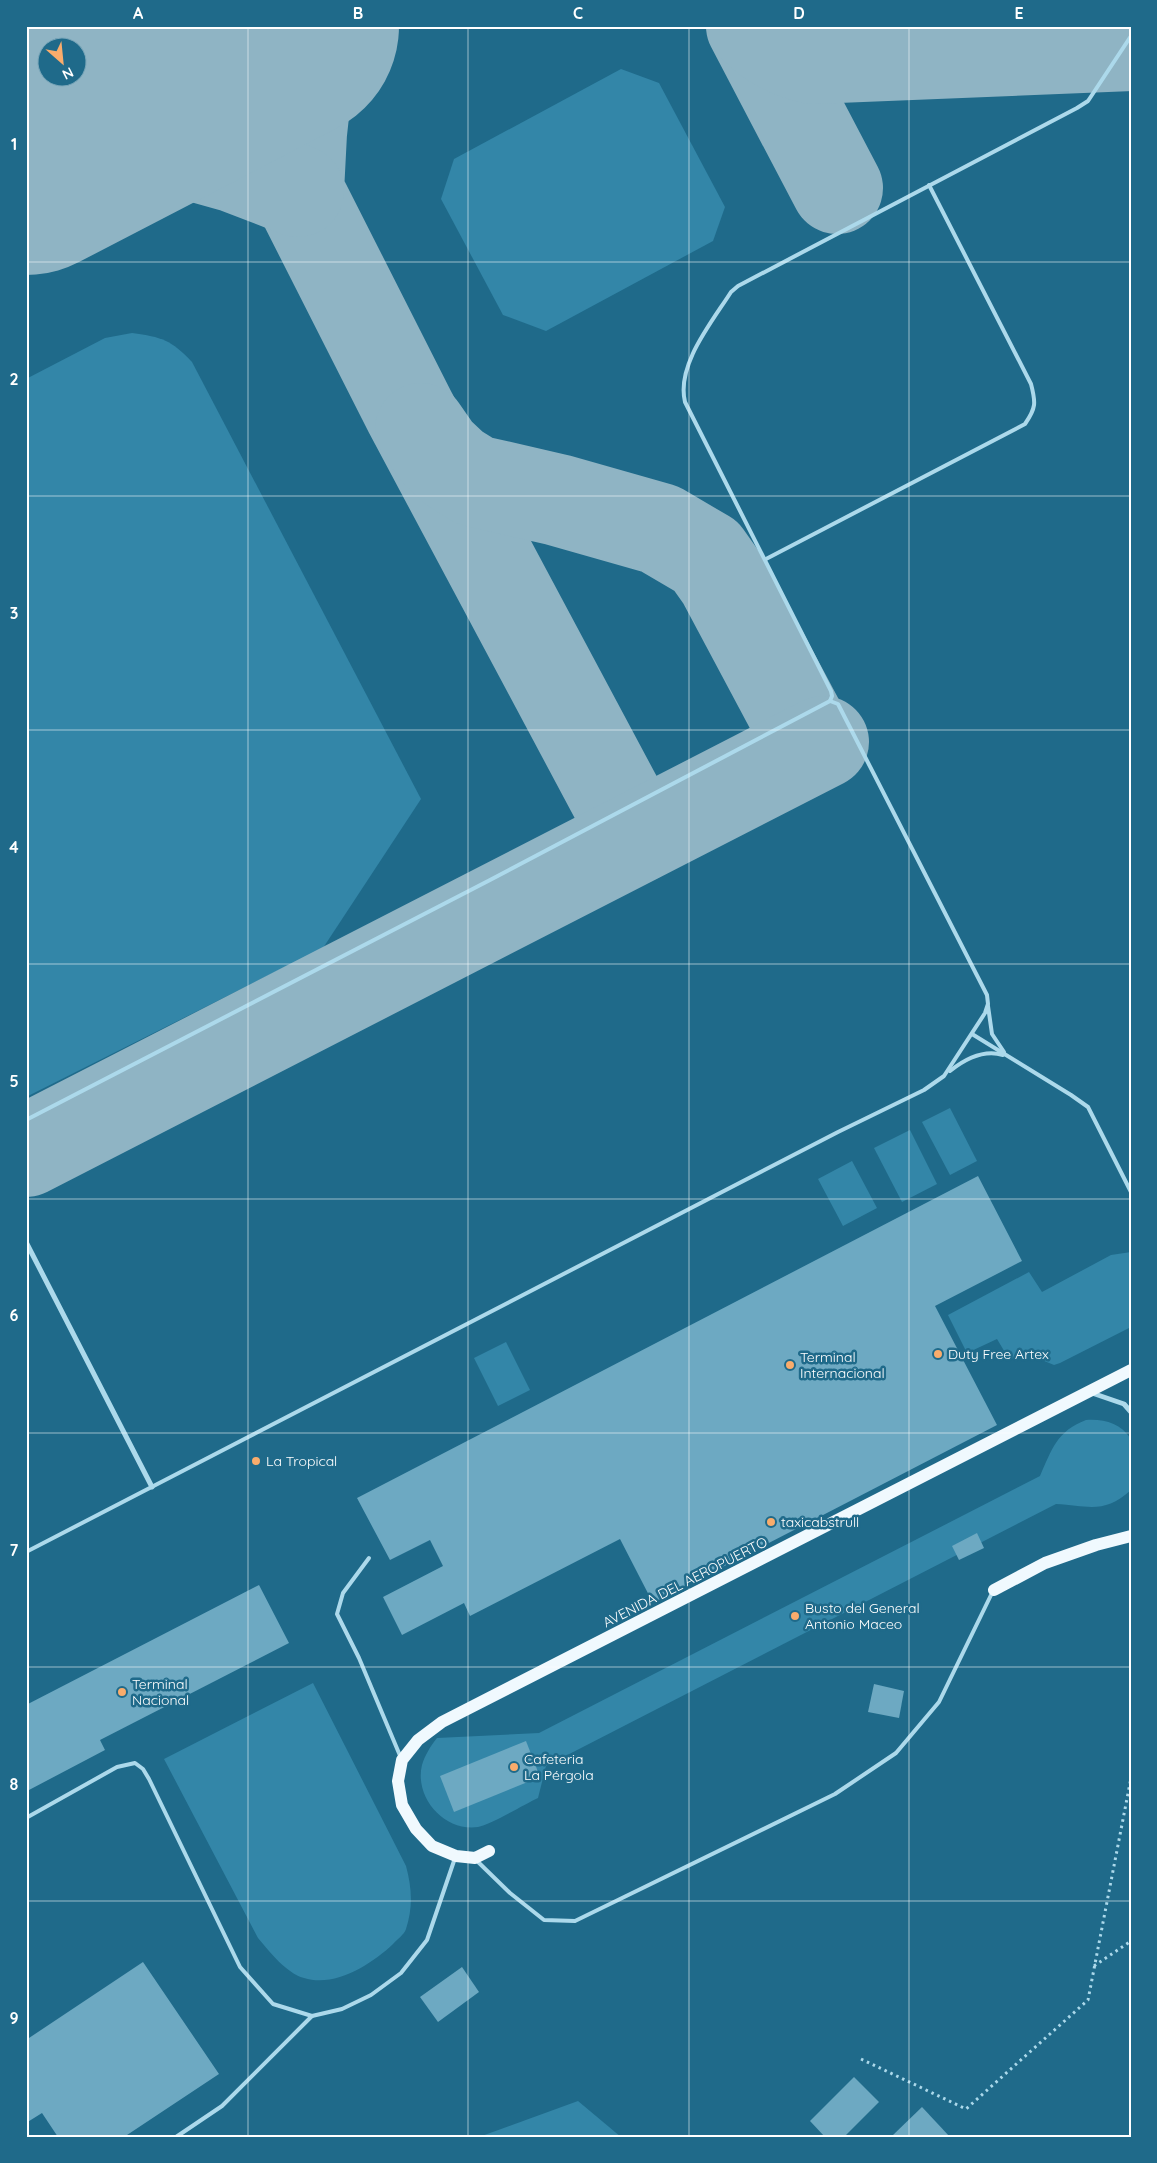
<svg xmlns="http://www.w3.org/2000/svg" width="1157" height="2163" font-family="Quicksand,sans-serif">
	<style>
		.green { fill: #3386a8 }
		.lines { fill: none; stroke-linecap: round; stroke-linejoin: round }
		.taxiway { stroke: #8fb4c4; stroke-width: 92 }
		.runway { stroke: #8fb4c4; stroke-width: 230 }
		.building { fill: #6da9c2 }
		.path { stroke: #acd9eb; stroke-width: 3; stroke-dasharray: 2.5 4; stroke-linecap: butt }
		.service { stroke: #acd9eb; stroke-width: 4 }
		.minor { stroke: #acd9eb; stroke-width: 5 }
		.primary { stroke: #f0f9fe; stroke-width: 12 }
		.grid { fill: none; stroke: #fff; stroke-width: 1; stroke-opacity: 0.55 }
		.poi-dot { fill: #f9ac6c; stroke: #1f6a8a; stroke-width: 2 }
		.labels { text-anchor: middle; stroke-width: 5; stroke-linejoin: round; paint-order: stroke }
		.poi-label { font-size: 14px; fill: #fff; stroke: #1f6a8a; text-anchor: start }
		.street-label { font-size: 14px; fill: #fff; stroke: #1f6a8a }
		.neatline { fill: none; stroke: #fff; stroke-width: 2 }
		.grid-label { font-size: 16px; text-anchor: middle; font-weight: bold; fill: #fff }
	</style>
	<rect width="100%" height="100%" fill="#1f6a8a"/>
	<g class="green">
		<path d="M621 69 659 83 725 207 713 241 546 331 503 315 441 199 454 159Z"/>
		<path d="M132 333C162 337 171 340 192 362L421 799 323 948 26 1097V379L105 338Z"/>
		<path d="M950 1108 977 1161 950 1175 922 1122Z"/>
		<path d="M910 1130 937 1184 902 1202 874 1148Z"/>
		<path d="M852 1161 877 1208 843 1226 818 1179Z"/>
		<path d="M1131 1252V1327L1060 1363 1054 1365 1037 1358 1027 1356 1009 1359 997 1339 967 1353 948 1315 1029 1272 1042 1292 1111 1255Z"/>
		<path d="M506 1342 530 1390 498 1406 474 1358Z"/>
		<path d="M1086 1420C1105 1419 1120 1423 1131 1439V1490C1105 1514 1089 1506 1056 1504L546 1766 538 1798C525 1804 490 1825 478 1827 445 1832 414 1798 422 1765 425 1755 430 1747 437 1738L539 1733 1040 1476C1052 1449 1057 1431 1086 1420Z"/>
		<path d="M313 1683 406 1866C412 1888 413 1907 406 1929 404 1935 397 1939 393 1944 372 1964 335 1988 304 1978 286 1973 270 1952 258 1938L164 1759Z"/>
		<path d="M578 2101 621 2137H479Z"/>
	</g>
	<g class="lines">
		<g class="taxiway">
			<path d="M341 26 314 64 306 87 301 133 298 191 410 412 637 837"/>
			<path d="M752 26 837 188"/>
			<path d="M754 26C771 44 789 52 812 58L1131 45"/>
			<path d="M26 164 84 148 161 146 236 167 298 191"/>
			<path d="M421 429 437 452 454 468 475 481 558 500 660 529 706 556 723 580 812 747"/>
			<path d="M26 1151 823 742"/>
		</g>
		<path class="runway" d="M26 160 284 26"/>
	</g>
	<g class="building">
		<path d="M978 1176 1022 1261 935 1306 997 1425 653 1603 620 1539 470 1616 464 1603 402 1635 383 1597 443 1566 430 1540 390 1560 357 1498Z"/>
		<path d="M977 1533 984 1548 959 1560 952 1546Z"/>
		<path d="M259 1585 289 1643 100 1740 105 1750 29 1790 26 1785V1705Z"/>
		<path d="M874 1684 904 1691 899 1718 868 1712Z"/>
		<path d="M526 1741 540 1777 454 1812 440 1776Z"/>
		<path d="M143 1962 219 2074 124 2137H58L42 2113 26 2123V2040Z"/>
		<path d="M462 1967 479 1992 438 2022 420 1997Z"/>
		<path d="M854 2077 879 2102 844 2137H825L810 2121Z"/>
		<path d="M922 2107 950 2137H895L893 2135Z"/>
	</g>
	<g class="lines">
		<g class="path">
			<path d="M1094 1966 1131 1941"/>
			<path d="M861 2059 966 2109 1088 2000 1131 1778"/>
		</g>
		<g class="service">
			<path d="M766 559 1025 424C1036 408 1036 403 1031 384L929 185"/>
			<path d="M988 1006 992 1034 1004 1052"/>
			<path d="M972 1034 1071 1095 1088 1107 1131 1192"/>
			<path d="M950 1071C965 1059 983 1049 1003 1055"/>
			<path d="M26 1120 490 880 830 701 832 696 831 691 685 402C676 365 712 322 731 292L738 286 1077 108 1088 101 1131 36"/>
			<path d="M26 1552 838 1132 924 1090 944 1076 985 1013 988 1004 987 995 838 704 830 701"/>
			<path d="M369 1558 343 1593 337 1614 359 1658 401 1758"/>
			<path d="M26 1818 117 1767 135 1763 143 1769 149 1779 240 1967 273 2004 312 2016 342 2009 371 1995 401 1973 427 1940 455 1858"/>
			<path d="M476 1860 510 1893 544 1920 575 1921 835 1794 896 1753 939 1702 992 1593"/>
			<path d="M176 2137 222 2106 312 2016"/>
		</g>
		<g class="minor">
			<path d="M26 1242 152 1487"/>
			<path d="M1092 1393 1124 1404 1131 1412"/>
		</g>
		<g class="primary">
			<path d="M994 1590 1045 1563 1096 1545 1131 1536"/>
			<path d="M489 1851 475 1858 456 1856 432 1846 416 1829 402 1805 398 1781 402 1760 418 1740 442 1722 1131 1370"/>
		</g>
	</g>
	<path class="grid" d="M248 26V2137M468 26V2137M689 26V2137M909 26V2137M26 262H1131M26 496H1131M26 730H1131M26 964H1131M26 1199H1131M26 1433H1131M26 1667H1131M26 1901H1131"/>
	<g class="poi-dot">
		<circle cx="938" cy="1354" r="5"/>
		<circle cx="790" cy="1365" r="5"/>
		<circle cx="256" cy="1461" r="5"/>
		<circle cx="771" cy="1522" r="5"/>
		<circle cx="795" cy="1616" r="5"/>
		<circle cx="122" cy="1692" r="5"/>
		<circle cx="514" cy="1767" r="5"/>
	</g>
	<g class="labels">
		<g class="poi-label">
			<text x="948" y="1359">Duty Free Artex</text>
			<text x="800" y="1362">Terminal<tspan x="800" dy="16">Internacional</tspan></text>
			<text x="266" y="1466">La Tropical</text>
			<text x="781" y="1527">taxicabstrull</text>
			<text x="805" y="1613">Busto del General<tspan x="805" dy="16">Antonio Maceo</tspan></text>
			<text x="132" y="1689">Terminal<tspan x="132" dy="16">Nacional</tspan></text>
			<text x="524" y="1764">Cafeteria<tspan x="524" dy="16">La Pérgola</tspan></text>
		</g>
		<g class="street-label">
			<text transform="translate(685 1582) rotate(-27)" y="5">AVENIDA DEL AEROPUERTO</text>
		</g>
	</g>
	<rect width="1157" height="2163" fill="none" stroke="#1f6a8a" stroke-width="55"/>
	<g transform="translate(62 62) rotate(153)"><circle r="24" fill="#1f6a8a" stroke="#79a6b9"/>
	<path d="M0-4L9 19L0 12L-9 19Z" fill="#f9ac6c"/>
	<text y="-8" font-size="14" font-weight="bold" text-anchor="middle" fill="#ffffff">N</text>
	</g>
	<rect x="28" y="28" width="1102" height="2108" class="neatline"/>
	<g class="grid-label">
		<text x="138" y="19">A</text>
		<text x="358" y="19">B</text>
		<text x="578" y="19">C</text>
		<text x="799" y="19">D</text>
		<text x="1019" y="19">E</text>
		<text x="14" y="150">1</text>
		<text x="14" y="385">2</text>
		<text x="14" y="619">3</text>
		<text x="14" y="853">4</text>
		<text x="14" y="1087">5</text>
		<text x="14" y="1321">6</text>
		<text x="14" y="1556">7</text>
		<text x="14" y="1790">8</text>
		<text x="14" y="2024">9</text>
	</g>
</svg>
